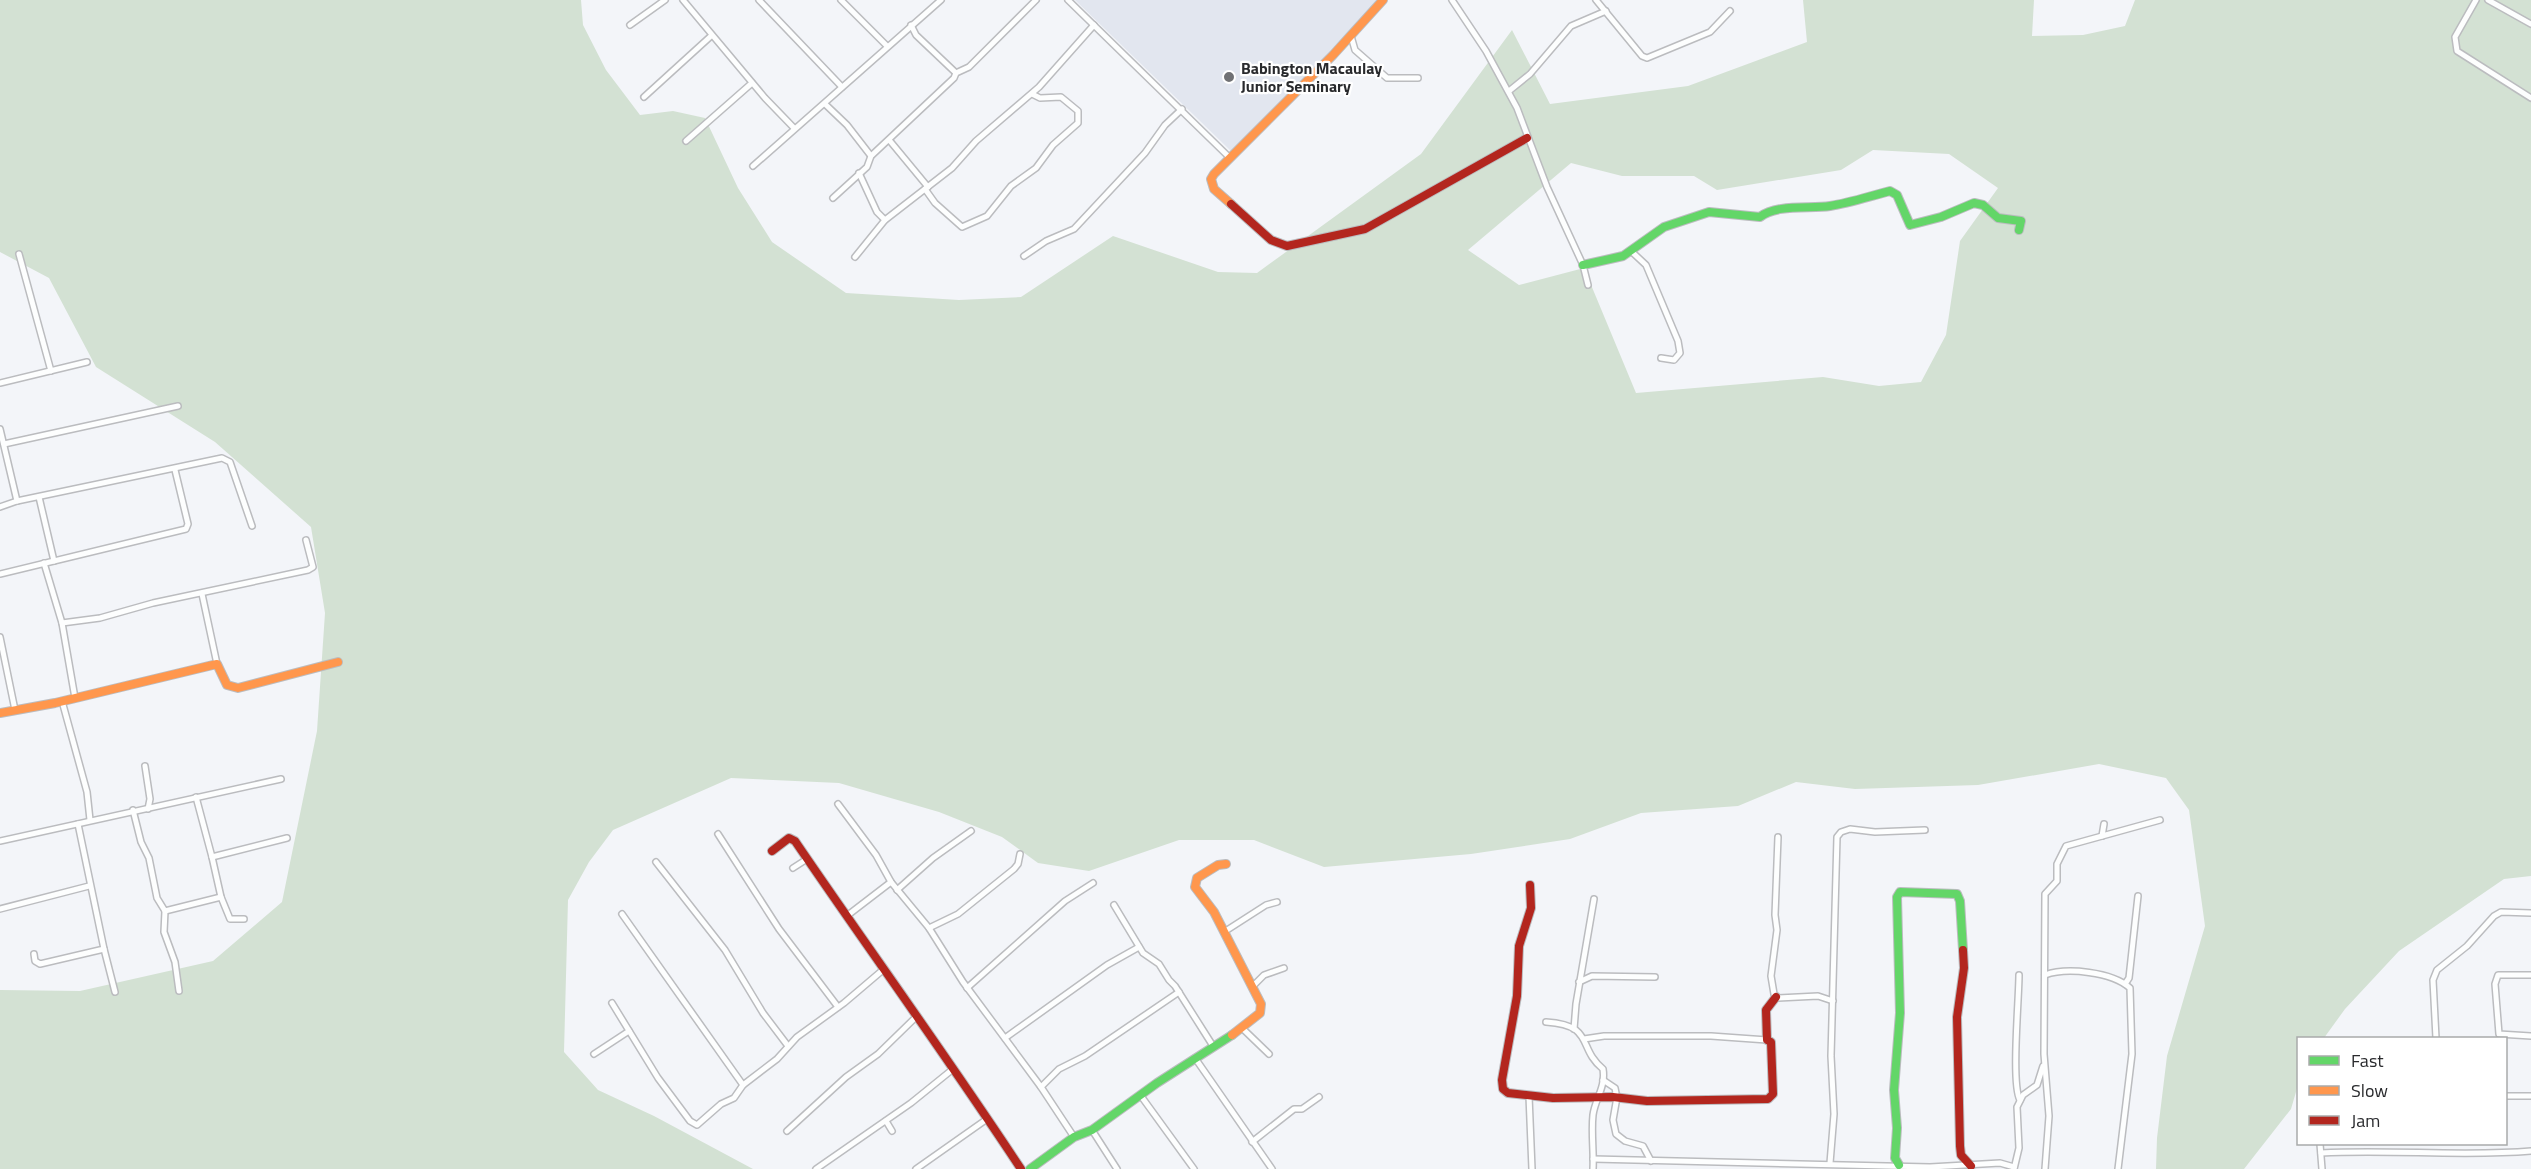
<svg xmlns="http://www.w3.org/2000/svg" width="2531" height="1169" font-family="'Titillium Web',sans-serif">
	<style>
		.built { fill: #e2e6ef }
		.green { fill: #d3e1d3; fill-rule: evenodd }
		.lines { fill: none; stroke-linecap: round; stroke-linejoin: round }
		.street-casing { stroke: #bbbcbf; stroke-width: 8 }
		.fast-casing { stroke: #bbbcbf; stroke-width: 10 }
		.slow-casing { stroke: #bbbcbf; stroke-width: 10 }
		.jam-casing { stroke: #bbbcbf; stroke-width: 10 }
		.street { stroke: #fdfefe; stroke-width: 5 }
		.fast { stroke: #63d668; stroke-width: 8 }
		.slow { stroke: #ff974d; stroke-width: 8 }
		.jam { stroke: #b3261e; stroke-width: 8 }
		.poi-dot { fill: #707174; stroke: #fff; stroke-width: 2 }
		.labels { text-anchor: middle; stroke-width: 4.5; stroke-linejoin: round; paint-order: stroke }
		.poi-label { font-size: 16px; font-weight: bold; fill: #292a2d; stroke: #fff; text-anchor: start }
	</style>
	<rect width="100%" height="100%" fill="#f3f5f9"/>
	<path class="built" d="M1075 0H1379L1232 152Z"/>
	<path class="green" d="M0 0H581L583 25 606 70 640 115 673 111 705 118 738 188 772 242 846 293 959 300 1021 297 1113 236 1218 272 1257 273 1421 154 1512 30 1550 104 1688 86 1807 42 1803 0H2034L2032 36 2083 35 2125 26 2135 0H2531V876L2504 879 2399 951 2345 1009 2324 1038H2298V1085L2291 1109 2244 1169H2156L2157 1138 2167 1056 2205 926 2189 810 2166 778 2099 764 1978 785 1855 789 1796 782 1738 806 1641 813 1570 839 1471 854 1324 867 1254 840H1179L1089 871 1038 863 1002 837 939 812 839 783 731 778 613 830 589 862 568 900 564 1052 598 1090 654 1116 753 1169H0V990L80 991 213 961 282 902 317 731 325 613 311 527 215 442 96 367 49 278 0 252ZM1873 150 1949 154 1998 188 1960 241 1946 335 1921 382 1879 386 1823 377 1636 393 1584 268 1519 285 1468 250 1571 163 1622 176H1694L1717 190 1841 170Z"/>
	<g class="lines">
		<g class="street-casing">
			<g id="street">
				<path d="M683 0 765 98 794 128"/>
				<path d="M759 0 842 87"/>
				<path d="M841 0 887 46"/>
				<path d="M1068 0 1230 158"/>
				<path d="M1452 0 1486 51 1517 108 1547 187 1583 265 1588 285"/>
				<path d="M1596 0 1642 56 1647 58 1710 32 1730 11"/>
				<path d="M2476 0 2455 37 2457 51 2531 98"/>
				<path d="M2488 0 2531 24"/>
				<path d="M630 25 665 0"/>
				<path d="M911 25 916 35 956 73"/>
				<path d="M1351 36 1355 50 1387 78H1418"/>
				<path d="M1509 91 1530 74 1571 26 1606 11"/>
				<path d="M644 97 711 36"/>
				<path d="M825 104 847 125 871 156"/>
				<path d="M686 141 752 83"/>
				<path d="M890 141 928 187"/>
				<path d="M753 166 941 0"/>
				<path d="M859 173 877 212 885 220"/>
				<path d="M925 189 935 203 962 227 987 216 1011 186 1036 168 1053 145 1078 123V111L1061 97 1040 98 1032 94"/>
				<path d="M833 198 867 167 871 156 954 78 956 73 969 67 1036 0"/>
				<path d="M1631 251 1646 265 1678 341 1680 353 1674 360 1661 358"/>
				<path d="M19 254 51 371"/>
				<path d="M1024 256 1046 241 1074 229 1145 153 1165 125 1182 109"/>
				<path d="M855 257 885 220 952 168 976 141 1039 87 1094 25"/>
				<path d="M0 383 87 362"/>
				<path d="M0 429 17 501"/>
				<path d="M4 444 178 406"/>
				<path d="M39 497 54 561"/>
				<path d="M0 507 17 501 222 458 230 462 252 526"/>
				<path d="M44 563 62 623 75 698"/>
				<path d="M0 574 186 529 188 524 175 470"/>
				<path d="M202 594 217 664"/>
				<path d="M62 623 100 618 153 603 308 570 313 567 306 540"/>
				<path d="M0 637 15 710"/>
				<path d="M62 701 87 792 90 820"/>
				<path d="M145 766 150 799 148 809"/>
				<path d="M196 797 212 857 287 838"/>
				<path d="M838 804 876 855 891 882 929 928 963 982 1041 1087 1074 1137"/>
				<path d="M133 810 141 842 149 858 157 898 165 911 164 932 175 962 179 991"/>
				<path d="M718 834 779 929 838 1007"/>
				<path d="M2102 836 2104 824"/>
				<path d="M1778 837 1775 915 1777 930 1771 976 1774 994 1778 998 1818 996 1833 1001"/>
				<path d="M0 841 281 779"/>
				<path d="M212 857 221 897 230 919H244"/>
				<path d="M656 862 725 950 763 1013 788 1046"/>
				<path d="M793 868 807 859"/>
				<path d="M897 890 933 858 971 831"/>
				<path d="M1114 905 1143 953 1159 964 1169 980 1175 986 1213 1046"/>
				<path d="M0 909 89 886"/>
				<path d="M165 911 221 897"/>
				<path d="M622 914 743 1085"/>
				<path d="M848 915 891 882"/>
				<path d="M929 928 958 914 1014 869 1018 864 1020 854"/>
				<path d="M1224 932 1266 905 1277 902"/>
				<path d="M104 949 115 992"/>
				<path d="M34 954 35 961 40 964 104 949 78 824"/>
				<path d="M2019 975C2019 999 2011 1084 2020 1100"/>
				<path d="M2045 975C2067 967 2112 972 2130 988L2132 1054 2118 1169"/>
				<path d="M2531 975H2498L2495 984 2499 1034 2531 1036"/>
				<path d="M1579 982 1592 976 1655 977"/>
				<path d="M2125 984 2129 978 2138 896"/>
				<path d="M1252 987 1264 975 1284 968"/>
				<path d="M967 988 1065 901 1093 883"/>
				<path d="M612 1003 658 1078 690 1121 697 1125 721 1104 734 1098 743 1085 777 1059 797 1037 844 1003 884 969"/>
				<path d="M1546 1022C1595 1025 1577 1048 1603 1069 1606 1087 1595 1099 1593 1115 1591 1133 1594 1151 1593 1169"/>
				<path d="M1242 1028 1269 1054"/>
				<path d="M1574 1029 1576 1004 1594 899"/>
				<path d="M1005 1038 1107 965 1139 947"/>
				<path d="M2436 1038 2433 980 2437 970 2467 946 2494 916 2501 912 2531 913"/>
				<path d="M1584 1039 1604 1036H1711L1767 1040"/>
				<path d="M594 1054 629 1031"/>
				<path d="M1195 1058 1272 1169"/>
				<path d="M1603 1080 1615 1088 1616 1093 1613 1097"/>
				<path d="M1041 1087 1059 1069 1085 1056 1179 992"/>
				<path d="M1141 1096 1194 1169"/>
				<path d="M1529 1096 1532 1169"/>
				<path d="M2506 1096H2531"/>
				<path d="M1617 1097 1613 1120 1616 1134 1625 1141 1643 1146 1651 1161"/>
				<path d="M886 1121 892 1131"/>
				<path d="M1092 1130 1117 1169"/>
				<path d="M787 1131 846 1077 878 1054 916 1017"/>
				<path d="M1252 1142 1294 1109H1302L1319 1097"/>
				<path d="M2320 1144 2322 1169"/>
				<path d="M2321 1153C2391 1149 2462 1157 2531 1151"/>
				<path d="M1593 1159 1930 1167 2000 1163 2014 1167"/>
				<path d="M1830 1163 1834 1114 1831 1056 1837 837 1841 832 1850 829 1875 832 1925 830"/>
				<path d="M816 1169 911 1103 953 1069"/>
				<path d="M916 1169 987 1119"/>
				<path d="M2014 1169 2019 1148 2017 1107 2023 1095 2037 1085 2043 1066"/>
				<path d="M2045 1169 2049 1116 2044 1054 2045 894 2057 881V864L2066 846 2160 820"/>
			</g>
		</g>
		<g class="fast-casing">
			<g id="fast">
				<path d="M1583 265 1623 256 1664 227 1709 212 1760 217C1776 204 1810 209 1830 206 1850 203 1870 196 1890 191L1897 195 1910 225 1941 217 1974 203 1983 205 1998 218 2021 221 2019 230"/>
				<path d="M1899 1165 1895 1158 1897 1128 1894 1090 1900 1013 1897 897 1900 892 1957 894 1960 901 1963 950"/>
				<path d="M1030 1169 1074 1137 1092 1130 1157 1083 1232 1035"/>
			</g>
		</g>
		<g class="slow-casing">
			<g id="slow">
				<path d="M1231 204 1214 189 1211 179 1214 174 1333 55 1383 0"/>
				<path d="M0 713 55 703 217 664 227 685 238 688 338 662"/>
				<path d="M1226 864 1218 865 1197 878 1195 887 1214 912 1261 1004 1260 1013 1232 1035"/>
			</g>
		</g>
		<g class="jam-casing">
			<g id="jam">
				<path d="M1231 204 1271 240 1287 246 1365 229 1527 138"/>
				<path d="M772 851 789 838 795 841C870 951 948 1058 1021 1169"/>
				<path d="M1530 885 1531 908 1519 946 1517 996 1502 1080 1503 1089 1508 1093 1553 1098 1613 1097 1647 1101 1768 1099 1773 1094 1771 1042 1767 1040 1766 1010 1776 997"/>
				<path d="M1963 950 1964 968 1957 1017 1960 1146 1961 1155 1971 1166"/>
			</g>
		</g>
		<use href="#street" class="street"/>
		<use href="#fast" class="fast"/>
		<use href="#slow" class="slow"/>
		<use href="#jam" class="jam"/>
	</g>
	<circle class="poi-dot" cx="1229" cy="77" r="6"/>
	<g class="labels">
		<g class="poi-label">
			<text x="1241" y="74">Babington Macaulay<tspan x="1241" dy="18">Junior Seminary</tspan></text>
		</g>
	</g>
	<rect x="2297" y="1037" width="210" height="108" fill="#ffffff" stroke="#a9aaab" stroke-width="1.5"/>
	<rect x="2309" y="1056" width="30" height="9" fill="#63d668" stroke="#a9aaab" stroke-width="1.5"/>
	<text x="2351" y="1067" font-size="18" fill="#292a2d">Fast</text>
	<rect x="2309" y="1086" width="30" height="9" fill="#ff974d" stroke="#a9aaab" stroke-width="1.5"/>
	<text x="2351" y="1097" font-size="18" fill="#292a2d">Slow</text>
	<rect x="2309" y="1116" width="30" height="9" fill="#b3261e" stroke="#a9aaab" stroke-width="1.5"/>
	<text x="2351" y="1127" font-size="18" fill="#292a2d">Jam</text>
</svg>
